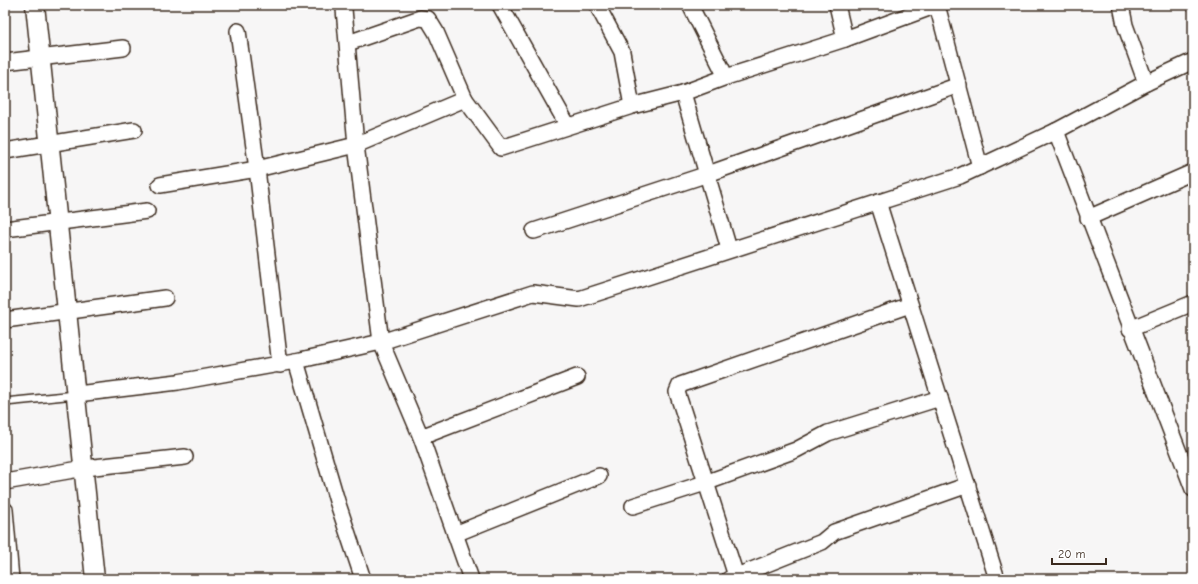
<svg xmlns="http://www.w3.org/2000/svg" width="1198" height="584" font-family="'Comic Neue',sans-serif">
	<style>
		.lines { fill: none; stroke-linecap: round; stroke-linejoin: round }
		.service-casing { stroke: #3b2a1e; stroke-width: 10 }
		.minor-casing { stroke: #3b2a1e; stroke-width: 18 }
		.tertiary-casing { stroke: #3b2a1e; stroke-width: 21 }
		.service { stroke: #fff; stroke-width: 7 }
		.minor { stroke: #fff; stroke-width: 15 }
		.tertiary { stroke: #fff; stroke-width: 18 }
	</style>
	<rect width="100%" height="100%" fill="#f7f6f6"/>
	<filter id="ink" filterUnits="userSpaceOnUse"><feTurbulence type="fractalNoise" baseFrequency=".025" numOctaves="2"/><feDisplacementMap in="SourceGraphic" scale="8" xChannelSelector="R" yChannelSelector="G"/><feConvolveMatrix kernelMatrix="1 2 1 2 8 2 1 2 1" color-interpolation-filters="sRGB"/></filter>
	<g filter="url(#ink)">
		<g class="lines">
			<g class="service-casing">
				<path id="service" d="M5 402 75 395"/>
			</g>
			<g class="minor-casing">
				<g id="minor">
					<path d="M500 5 568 126"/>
					<path d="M597 5 622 52 632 106"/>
					<path d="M690 5 726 77"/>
					<path d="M837 5 845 39"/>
					<path d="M937 5 980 167"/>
					<path d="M1121 5 1125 25 1146 83"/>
					<path d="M344 9 356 145 381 342 421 437 471 579"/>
					<path d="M238 31 257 169 280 365"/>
					<path d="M348 43 420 18 428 19 436 32 465 99"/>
					<path d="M5 62 123 48"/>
					<path d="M683 93 729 249"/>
					<path d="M1056 131 1193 489"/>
					<path d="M5 151 134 130"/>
					<path d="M160 185 257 169 356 145 465 99 501 148 632 106 683 93 726 77 845 39 937 5"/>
					<path d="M878 202 997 579"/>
					<path d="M1088 218 1193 172"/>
					<path d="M5 229 147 211"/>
					<path d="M534 231 708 174 959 85"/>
					<path d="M5 320 165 298"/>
					<path d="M1130 329 1193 303"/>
					<path d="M296 361 337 501 363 579"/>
					<path d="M77 394 178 382 296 361 381 342 533 293 579 299 960 176 1056 131 1146 83 1193 61"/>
					<path d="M421 437 577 377"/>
					<path d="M5 482 85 468 185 457"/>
					<path d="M633 506 705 483 796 450 828 433 940 398"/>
					<path d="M5 510 11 579"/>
					<path d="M455 534 599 476"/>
					<path d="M729 579 822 542 834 532 968 485"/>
					<path d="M737 579 677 392 680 385 910 305"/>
				</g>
			</g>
			<g class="tertiary-casing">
				<path id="tertiary" d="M35 5 95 579"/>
			</g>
			<use href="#service" class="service"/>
			<use href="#minor" class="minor"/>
			<use href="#tertiary" class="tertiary"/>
		</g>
	</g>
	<rect width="1198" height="584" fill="none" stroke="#fff" stroke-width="20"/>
	<rect x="10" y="10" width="1178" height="564" fill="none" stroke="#3b2a1e" stroke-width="1.5" filter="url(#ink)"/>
	<path d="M1052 558v6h54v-6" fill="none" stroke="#3b2a1e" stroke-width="2"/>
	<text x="1058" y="558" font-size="12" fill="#3b2a1e" stroke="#ffffff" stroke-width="3" paint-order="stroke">20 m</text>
</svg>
